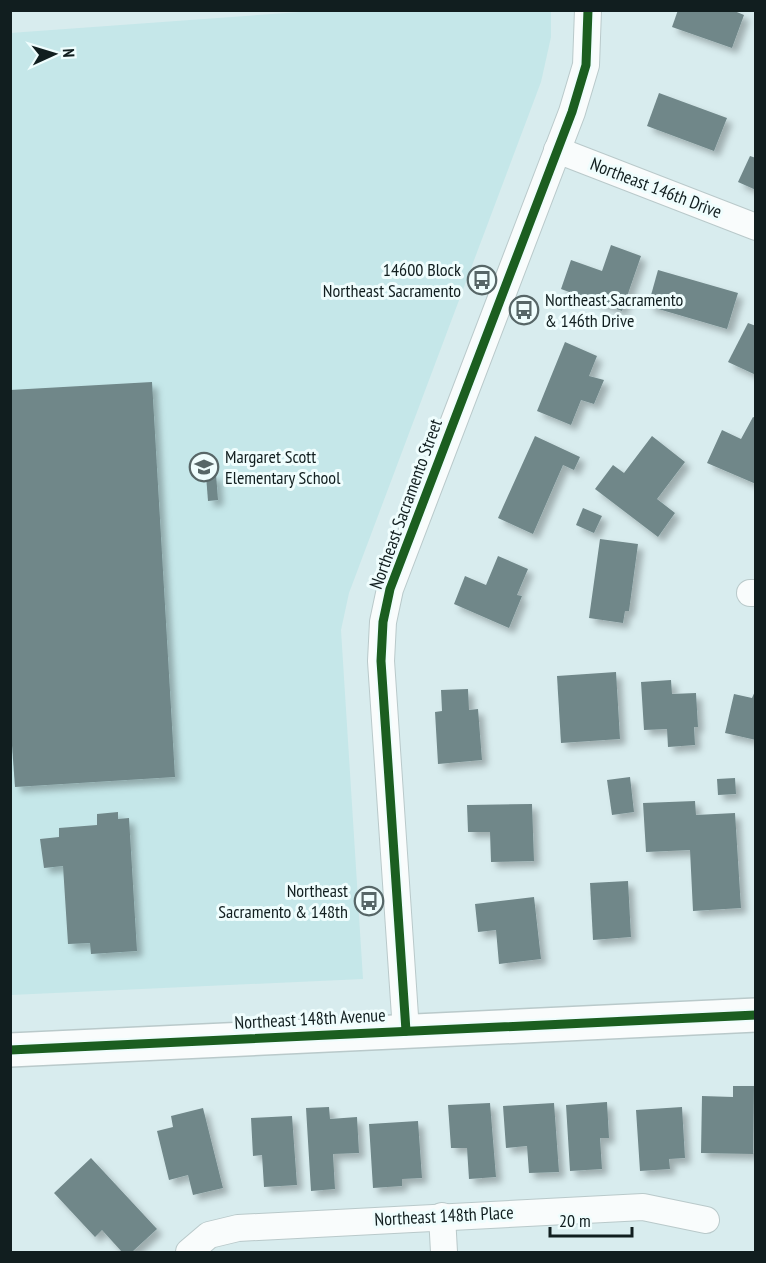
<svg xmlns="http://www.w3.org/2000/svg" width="766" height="1263" font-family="'PT Sans Narrow',sans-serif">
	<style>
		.built { fill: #c5e7e9 }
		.building { fill: #708789; filter: url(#shadow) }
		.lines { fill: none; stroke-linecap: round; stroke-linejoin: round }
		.minor-casing { stroke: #b9c9ca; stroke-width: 28 }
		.secondary-casing { stroke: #b9c9ca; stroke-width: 36 }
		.minor { stroke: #f9fcfc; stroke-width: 26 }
		.secondary { stroke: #f9fcfc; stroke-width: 33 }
		.cycleway-casing { stroke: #effdfd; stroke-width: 13 }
		.cycleway { stroke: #1b5e20; stroke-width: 9 }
		.labels { text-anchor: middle; stroke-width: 6; stroke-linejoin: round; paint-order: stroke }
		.street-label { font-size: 18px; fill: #111e1f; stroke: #effdfd }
		.poi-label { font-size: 18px; fill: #111e1f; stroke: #effdfd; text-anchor: end }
	</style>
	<defs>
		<filter id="shadow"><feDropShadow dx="5.5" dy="5.5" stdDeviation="3" flood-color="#0004"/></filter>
	</defs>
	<rect width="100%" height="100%" fill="#d8ecee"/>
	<path class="built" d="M314 11H551V37L541 82 349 593 341 630 363 979 11 995 10 33Z"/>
	<g class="building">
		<path d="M678 10H732L744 15 732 48 672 27Z"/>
		<path d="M659 93 727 118 714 151 647 126Z"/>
		<path d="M750 156 756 158V190L738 182Z"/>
		<path d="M611 245 641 256 622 311 561 289 571 260 602 271Z"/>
		<path d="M658 270 738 293 727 329 648 306Z"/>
		<path d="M748 323 756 326V375L728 362Z"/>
		<path d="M565 342 597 356 589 376 604 380 594 404 581 400 571 425 537 411Z"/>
		<path d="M152 382 175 777 15 787 10 718V390Z"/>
		<path d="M753 417 756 418V484L707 463 722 430 741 439Z"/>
		<path d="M535 436 580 457 574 470 563 465 533 534 498 518Z"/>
		<path d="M652 436 685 462 657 499 675 513 658 537 595 489 613 465 624 473Z"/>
		<path d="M216 474 218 500 208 501 206 475Z"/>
		<path d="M583 508 602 516 594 533 576 525Z"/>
		<path d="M600 539 638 544 629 611H625L623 623 589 618Z"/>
		<path d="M498 556 528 569 517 595 522 596 509 628 454 604 465 576 486 585Z"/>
		<path d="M616 672 620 739 561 743 557 676Z"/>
		<path d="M671 680 672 694 696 693 698 727H694L695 745 668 747 667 729 644 730 641 682Z"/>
		<path d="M468 689 469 710 478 709 482 760 438 764 435 712 442 711 441 690Z"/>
		<path d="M756 689V740L725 733 734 694 752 698Z"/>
		<path d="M630 777 634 812 612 815 607 780Z"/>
		<path d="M735 778 736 794 718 795 717 779Z"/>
		<path d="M695 801 696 815 735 813 741 908 693 911 690 850 646 852 643 803Z"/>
		<path d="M532 804 534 861 491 862 490 832H468L467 805Z"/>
		<path d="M118 812V819L129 818 137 951 91 954 90 943 68 944 63 866 44 868 40 839 59 837V828L97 825V814Z"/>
		<path d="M628 881 631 937 593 940 590 883Z"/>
		<path d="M534 897 541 959 499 964 496 930 478 932 475 904Z"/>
		<path d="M733 1086H754L753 1154 701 1153 702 1096 733 1097Z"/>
		<path d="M607 1102 609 1138H600L602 1169 570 1171 566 1105Z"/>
		<path d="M490 1103 496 1177 469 1179 467 1148H451L448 1105Z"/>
		<path d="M554 1103 559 1172 529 1173 527 1146 506 1148 503 1106Z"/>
		<path d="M329 1107 330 1119 357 1117 359 1153 333 1154 335 1189 311 1191 306 1108Z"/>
		<path d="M682 1107 685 1158 669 1159 670 1169 640 1171 636 1110Z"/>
		<path d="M203 1108 223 1188 193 1195 188 1175 169 1180 157 1131 173 1127 171 1116Z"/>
		<path d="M292 1116 297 1185 264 1187 262 1155 253 1156 251 1118Z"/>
		<path d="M418 1121 422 1178 402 1179V1186L373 1188 369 1124Z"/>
		<path d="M91 1158 157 1229 132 1252H122L102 1230 95 1237 54 1193Z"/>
	</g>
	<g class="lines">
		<g class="minor-casing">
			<g id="minor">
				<path d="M557 150 756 227"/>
				<path d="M750 593H756"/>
				<path d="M406 1031 381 661 383 622 390 589 572 112 586 65 588 10"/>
				<path d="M442 1216 444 1252"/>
				<path d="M189 1252 209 1235 238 1228 643 1207 706 1220"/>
			</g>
		</g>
		<g class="secondary-casing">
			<path id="secondary" d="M10 1050 756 1015"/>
		</g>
		<use href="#minor" class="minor"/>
		<use href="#secondary" class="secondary"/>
		<g class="cycleway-casing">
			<g id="cycleway">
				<path d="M406 1031 381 661 383 622 390 589 572 112 586 65 588 10"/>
				<path d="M10 1050 756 1015"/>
			</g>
		</g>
		<use href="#cycleway" class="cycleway"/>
	</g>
	<defs>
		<g id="bus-ring" transform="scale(1.5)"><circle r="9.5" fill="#effdfd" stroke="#576667" stroke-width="1.5"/><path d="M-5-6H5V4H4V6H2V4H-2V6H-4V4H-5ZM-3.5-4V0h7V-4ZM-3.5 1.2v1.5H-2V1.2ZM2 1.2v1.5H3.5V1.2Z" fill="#576667"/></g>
		<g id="school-ring" transform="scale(1.5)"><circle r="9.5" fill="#effdfd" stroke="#576667" stroke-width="1.5"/><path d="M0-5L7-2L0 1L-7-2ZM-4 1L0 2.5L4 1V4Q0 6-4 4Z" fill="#576667"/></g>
	</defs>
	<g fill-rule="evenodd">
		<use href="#bus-ring" x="482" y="280"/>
		<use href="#bus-ring" x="524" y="310"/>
		<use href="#school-ring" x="204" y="467"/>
		<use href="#bus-ring" x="369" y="901"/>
	</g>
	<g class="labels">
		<g class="street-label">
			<text transform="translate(656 188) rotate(21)" y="6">Northeast 146th Drive</text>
			<text transform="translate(406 504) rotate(-70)" y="6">Northeast Sacramento Street</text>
			<text transform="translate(310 1019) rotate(-3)" y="6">Northeast 148th Avenue</text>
			<text transform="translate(444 1216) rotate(-3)" y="6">Northeast 148th Place</text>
		</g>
		<g class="poi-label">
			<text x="461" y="276">14600 Block<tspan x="461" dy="21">Northeast Sacramento</tspan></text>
			<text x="545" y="306" text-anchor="start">Northeast Sacramento<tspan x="545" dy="21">&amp; 146th Drive</tspan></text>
			<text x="225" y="463" text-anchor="start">Margaret Scott<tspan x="225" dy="21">Elementary School</tspan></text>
			<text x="348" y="897">Northeast<tspan x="348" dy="21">Sacramento &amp; 148th</tspan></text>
		</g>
	</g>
	<rect width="766" height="1263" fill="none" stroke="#111e1f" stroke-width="24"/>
	<g transform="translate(54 54) rotate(86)" stroke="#effdfd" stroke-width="4.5" paint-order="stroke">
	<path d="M0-4.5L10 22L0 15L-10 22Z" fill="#111e1f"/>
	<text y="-9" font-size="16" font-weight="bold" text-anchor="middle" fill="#111e1f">N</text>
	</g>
	<path d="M550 1227v9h82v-9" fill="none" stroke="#111e1f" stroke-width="3"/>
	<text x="559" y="1227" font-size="18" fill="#111e1f" stroke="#effdfd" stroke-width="4.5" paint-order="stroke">20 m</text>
</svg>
